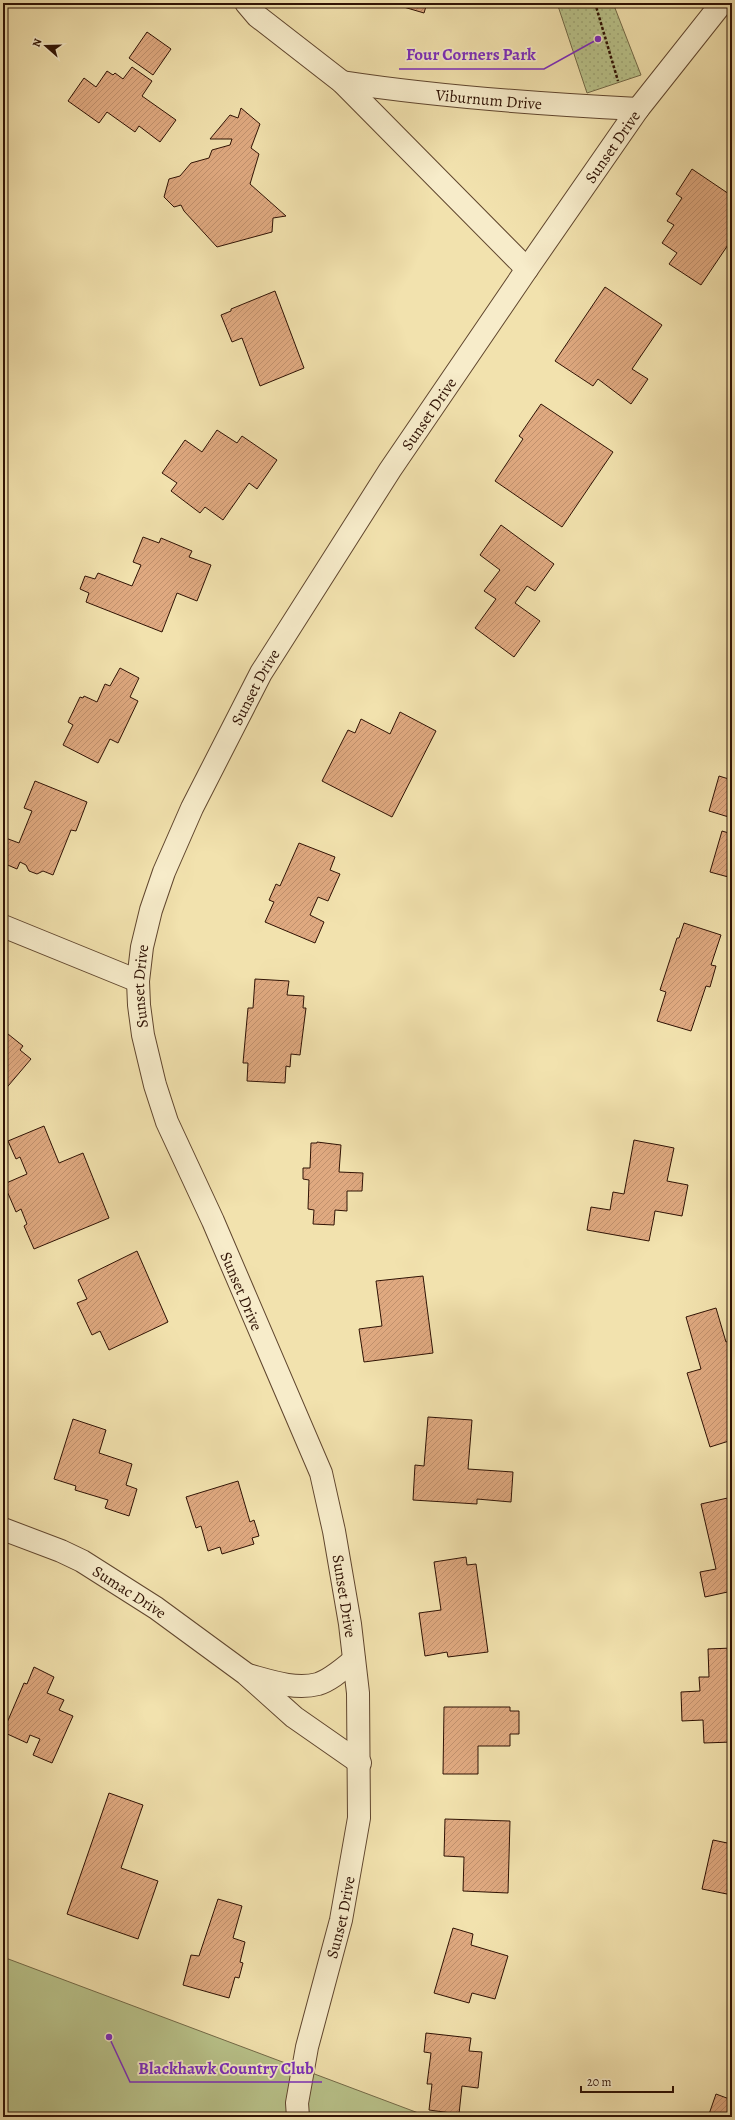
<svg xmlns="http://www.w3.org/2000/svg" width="735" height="2120" font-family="Alegreya,serif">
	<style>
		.green { fill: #b9c38b; stroke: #746a48 }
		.park { fill: url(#park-dots); stroke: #746a48 }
		.building { fill: url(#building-hatch); stroke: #2f1204 }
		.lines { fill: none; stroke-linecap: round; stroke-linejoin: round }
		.minor-casing { stroke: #60462e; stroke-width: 24 }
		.path { stroke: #2f1204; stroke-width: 2.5; stroke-dasharray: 3 2; stroke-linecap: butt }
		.minor { stroke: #f7ecca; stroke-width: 22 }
		.labels { text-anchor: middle; stroke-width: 3.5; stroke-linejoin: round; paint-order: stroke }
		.street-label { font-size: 16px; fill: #2f1204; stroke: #f7ecca }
		.leader { fill: none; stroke: #7b2cbf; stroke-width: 1.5 }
		.callout-dot { fill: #7b2cbf; stroke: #f7ecca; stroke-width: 1.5 }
		.callout-label { font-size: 17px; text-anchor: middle; font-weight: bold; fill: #7b2cbf; stroke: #f7ecca; stroke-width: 3.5; stroke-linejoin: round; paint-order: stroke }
	</style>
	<defs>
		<pattern id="park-dots" width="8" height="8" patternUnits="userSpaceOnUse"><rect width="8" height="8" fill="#b9c38b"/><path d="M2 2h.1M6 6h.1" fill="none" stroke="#9fa676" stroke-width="1.8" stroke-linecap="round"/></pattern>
		<pattern id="building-hatch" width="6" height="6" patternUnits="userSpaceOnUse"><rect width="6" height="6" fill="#dfa980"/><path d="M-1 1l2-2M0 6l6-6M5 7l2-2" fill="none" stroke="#c0906d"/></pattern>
	</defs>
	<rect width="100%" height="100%" fill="#f2e2ae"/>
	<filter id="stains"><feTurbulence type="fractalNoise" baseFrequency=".005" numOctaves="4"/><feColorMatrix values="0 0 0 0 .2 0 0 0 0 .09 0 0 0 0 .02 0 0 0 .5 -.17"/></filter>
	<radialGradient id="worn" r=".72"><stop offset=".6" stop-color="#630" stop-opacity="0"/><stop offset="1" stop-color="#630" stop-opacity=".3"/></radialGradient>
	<path class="green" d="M3 1957 429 2117H3Z"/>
	<path class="park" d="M557 3H613L641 75 587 93Z"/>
	<g class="building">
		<path d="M390 3H427L424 13Z"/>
		<path d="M445 3H459L458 7Z"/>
		<path d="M147 32 171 49 153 75 129 58Z"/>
		<path d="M132 67 152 81 142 96 176 120 160 142 139 126 135 132 107 112 99 123 68 101 84 78 96 87 107 71 113 75 115 73 123 79Z"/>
		<path d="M241 108 260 124 251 148 259 154 250 184 286 216 273 218 272 232 217 247 184 211 181 205 174 207 164 197 169 179 180 176 191 163 209 158 212 150 230 145 232 139H210L230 115 238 118Z"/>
		<path d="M692 169 732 196V239L701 285 669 264 677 253 662 243 674 225 667 221 682 198 676 194Z"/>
		<path d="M605 287 662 325 632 369 648 379 631 404 598 379 593 386 555 361Z"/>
		<path d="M275 291 304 368 260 386 242 338 232 342 221 315 231 311V309Z"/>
		<path d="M541 404 613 452 562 527 495 481 523 439 519 436Z"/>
		<path d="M217 430 237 443 242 436 277 460 257 489 249 483 223 520 205 507 200 513 171 491 177 483 162 473 185 440 202 452Z"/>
		<path d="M501 525 554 564 535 591 527 586 515 603 540 621 514 657 475 628 496 599 484 591 500 570 480 555Z"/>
		<path d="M143 537 159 543 161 538 192 551 189 557 211 565 197 601 177 593 162 632 86 602 89 593 80 589 85 576 95 579 98 573 132 586 141 565 133 562Z"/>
		<path d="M120 668 139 678 130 697 138 701 118 743 110 739 98 763 63 745 73 725 68 722 80 697 83 698 84 696 97 702 105 684 110 686Z"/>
		<path d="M400 712 436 731 392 817 322 781 348 730 355 733 361 719 390 734Z"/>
		<path d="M719 776 732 780V818L709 811Z"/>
		<path d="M35 781 87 802 76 831 71 830 53 875 43 871 37 874 29 871 26 865 20 862 17 869 3 863V837L19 843 32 811 24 808Z"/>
		<path d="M722 831 732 834V878L710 872Z"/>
		<path d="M299 843 335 857 330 870 340 874 328 901 318 897 310 915 324 922 315 943 265 922 274 902 269 900 276 884 280 886Z"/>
		<path d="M684 923 721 935 711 965 716 966 710 987 706 986 691 1031 657 1021 666 992 660 990 677 938H679Z"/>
		<path d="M255 979 289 981 287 995 304 996 303 1008H306L300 1055 291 1054 290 1067 286 1066 285 1083 247 1081 248 1063H243L248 1008H253Z"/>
		<path d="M3 1030 23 1046 20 1050 31 1059 3 1092Z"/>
		<path d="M44 1126 59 1163 83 1153 109 1218 34 1249 24 1226 27 1224 21 1209 16 1212 4 1184 27 1174 20 1157 16 1159 8 1141Z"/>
		<path d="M634 1140 674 1148 667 1181 688 1185 682 1216 655 1211 649 1241 587 1230 591 1207 610 1210 613 1192 624 1194Z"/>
		<path d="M317 1142 341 1145 339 1172 363 1173 362 1191H347V1211L335 1210 334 1225 313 1224 314 1210 308 1209 309 1180 303 1179V1168H310L311 1143H317Z"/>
		<path d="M137 1251 168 1322 109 1350 100 1331 92 1335 77 1303 87 1299 78 1280Z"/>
		<path d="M423 1276 433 1353 364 1362 359 1329 382 1326 376 1281Z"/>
		<path d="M716 1308 726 1342 732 1340V1440L710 1447 687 1373 701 1369 686 1317Z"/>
		<path d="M428 1417 472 1420 468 1469 513 1472 511 1502 477 1499V1504L413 1500 415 1465 424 1466Z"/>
		<path d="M73 1419 106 1430 99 1453 132 1464 126 1485 137 1489 129 1516 105 1508 108 1500 75 1490 76 1486 54 1479Z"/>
		<path d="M238 1481 250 1522 254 1520 259 1536 252 1538 254 1544 222 1554 220 1547 208 1551 201 1526 196 1528 186 1497Z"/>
		<path d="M732 1497V1591L705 1597 700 1572 716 1569 701 1504Z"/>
		<path d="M466 1557 467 1565 476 1564 488 1652 448 1657 447 1652 425 1656 419 1613 441 1610 434 1562Z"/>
		<path d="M732 1648V1742L704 1743 703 1720 682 1721 681 1692 700 1691 699 1677H709L708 1649Z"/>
		<path d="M34 1667 54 1677 47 1693 64 1700 59 1710 73 1716 52 1763 33 1755 40 1739 30 1735 27 1743 3 1732 24 1683 27 1684Z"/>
		<path d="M444 1707H510V1711H519V1734H510V1746H478V1774H443Z"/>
		<path d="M109 1793 143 1805 121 1868 158 1881 138 1939 67 1914Z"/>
		<path d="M445 1819 510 1821 508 1893 463 1891 464 1857 444 1856Z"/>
		<path d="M713 1840 732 1844V1895L702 1889Z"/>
		<path d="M218 1899 242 1906 233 1938 245 1942 240 1962 243 1963 239 1978 235 1977 229 1998 183 1985 191 1955 199 1956Z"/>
		<path d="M453 1928 473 1934 471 1945 508 1956 495 1999 472 1993 469 2003 434 1993Z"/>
		<path d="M426 2033 471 2038 469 2051 482 2052 478 2088 462 2086 459 2114 429 2110 432 2084H427L431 2053 424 2052Z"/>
		<path d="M716 2094 732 2100V2117H708Z"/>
	</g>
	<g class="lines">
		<g class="minor-casing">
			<g id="minor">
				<path d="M246 3 257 16 342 82 527 269"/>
				<path id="s1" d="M342 82C440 97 538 104 638 109"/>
				<path d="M3 926 138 981"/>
				<path id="s2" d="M3 1529 61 1551 82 1561 156 1608 246 1674 294 1717 360 1763"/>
				<path d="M248 1675C270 1681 295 1690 318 1684 331 1680 344 1668 354 1660"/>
				<path id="s3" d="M298 2117 297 2103 307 2047 341 1920 359 1818 358 1693 350 1624 334 1531 321 1473 213 1221 167 1122 155 1085 143 1035 139 1005 138 981 142 947 151 910 164 872 192 808 261 673 390 470 527 269 638 109 722 3"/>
			</g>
		</g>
		<path class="path" d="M595 3 618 81"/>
		<use href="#minor" class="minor"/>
	</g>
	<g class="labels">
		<g class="street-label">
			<text dy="6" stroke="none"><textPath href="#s1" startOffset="148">Viburnum Drive</textPath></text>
			<text dy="6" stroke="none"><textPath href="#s3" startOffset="2149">Sunset Drive</textPath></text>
			<text dy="6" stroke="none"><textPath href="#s3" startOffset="1825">Sunset Drive</textPath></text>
			<text dy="6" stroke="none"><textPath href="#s3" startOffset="1501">Sunset Drive</textPath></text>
			<text dy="6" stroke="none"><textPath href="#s3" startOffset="1177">Sunset Drive</textPath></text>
			<text transform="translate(242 1291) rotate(67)" y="6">Sunset Drive</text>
			<text dy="6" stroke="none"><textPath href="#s2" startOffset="142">Sumac Drive</textPath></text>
			<text transform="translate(345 1596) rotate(81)" y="6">Sunset Drive</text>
			<text dy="6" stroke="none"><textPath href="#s3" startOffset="205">Sunset Drive</textPath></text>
		</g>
	</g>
	<path class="leader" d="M598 39L544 69H399M109 2037L130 2082H322"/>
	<g class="callout-dot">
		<circle cx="598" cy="39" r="4"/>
		<circle cx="109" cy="2037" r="4"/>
	</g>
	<g class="callout-label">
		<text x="471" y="60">Four Corners Park</text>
		<text x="226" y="2074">Blackhawk Country Club</text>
	</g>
	<rect width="735" height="2120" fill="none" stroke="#f2e2ae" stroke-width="16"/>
	<rect x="4" y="4" width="727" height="2112" fill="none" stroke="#2f1204" stroke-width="2"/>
	<rect x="8" y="8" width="719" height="2104" fill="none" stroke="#2f1204"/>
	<g transform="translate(46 46) rotate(290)" stroke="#f7ecca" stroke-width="3" paint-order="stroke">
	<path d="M0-3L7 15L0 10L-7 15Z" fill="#2f1204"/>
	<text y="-6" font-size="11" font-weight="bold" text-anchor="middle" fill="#2f1204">N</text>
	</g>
	<path d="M581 2086v6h92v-6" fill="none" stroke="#2f1204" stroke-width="2"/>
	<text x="587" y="2086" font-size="12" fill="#2f1204" stroke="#f7ecca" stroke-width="3" paint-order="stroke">20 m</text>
	<rect width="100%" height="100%" filter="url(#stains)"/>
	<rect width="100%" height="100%" fill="url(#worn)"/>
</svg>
